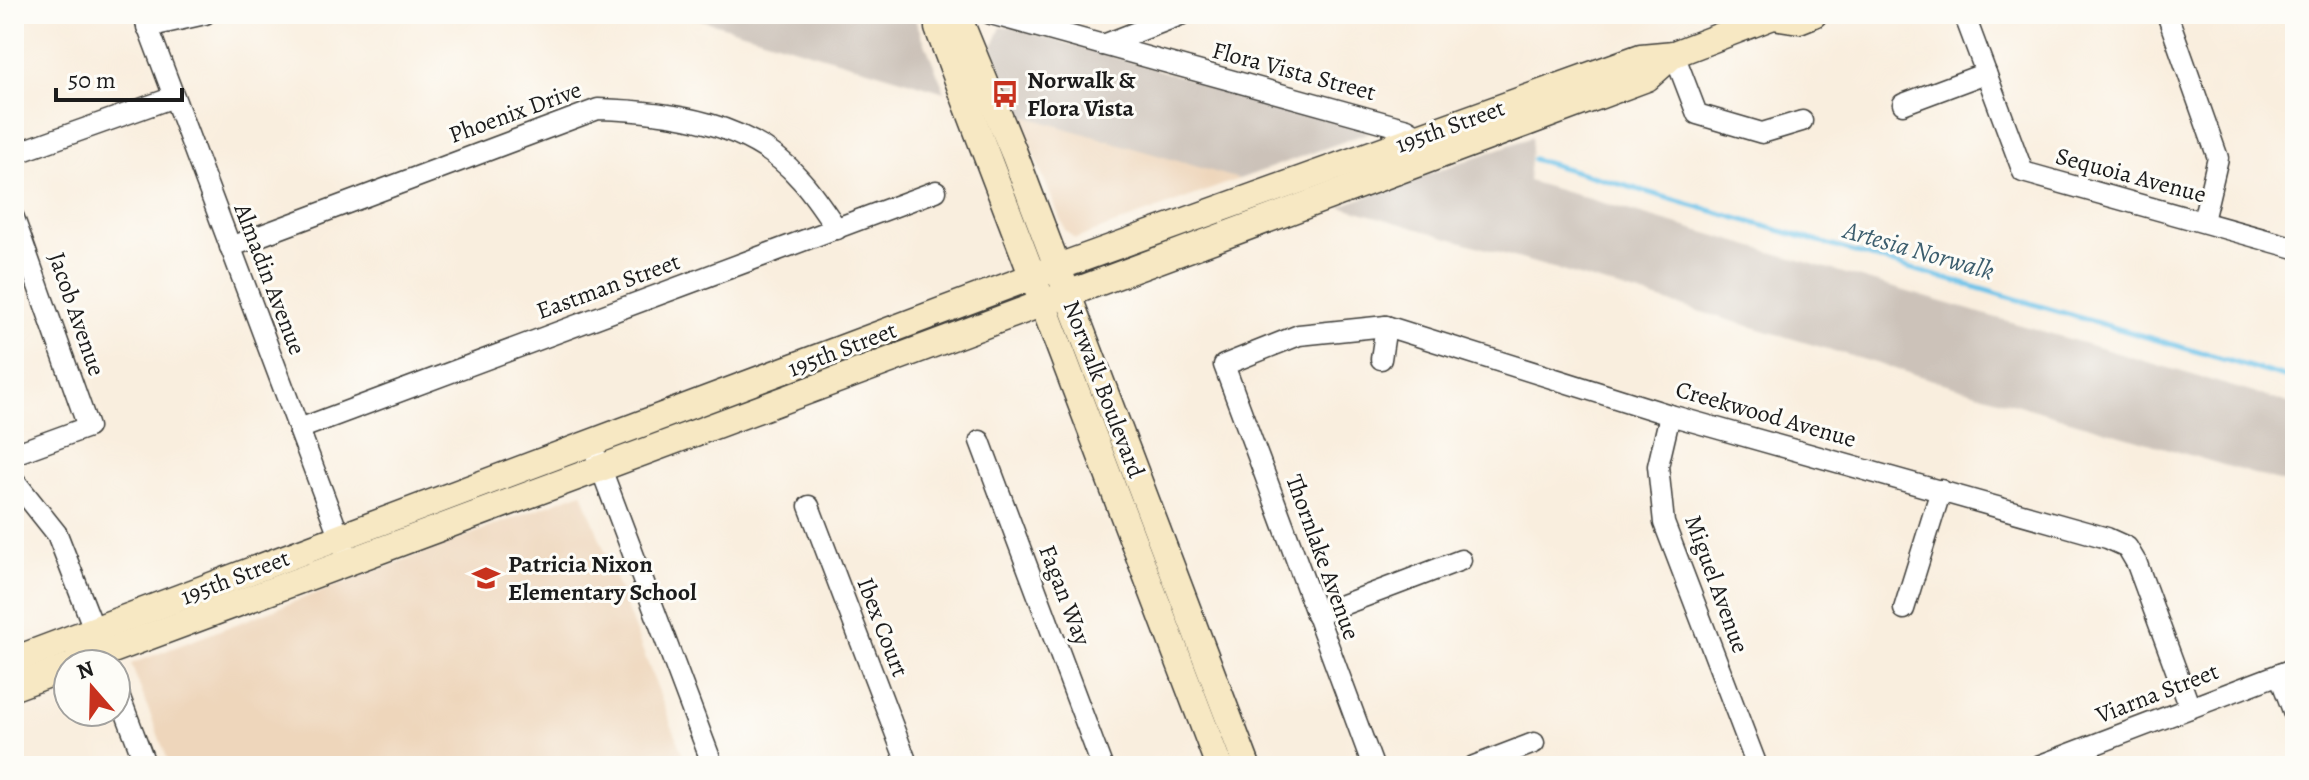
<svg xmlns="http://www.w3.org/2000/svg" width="2309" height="780" font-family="Alegreya,serif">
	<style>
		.built { fill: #eed6bb }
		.railway { fill: #ccc2b9 }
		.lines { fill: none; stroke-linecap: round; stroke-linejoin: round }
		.stream { stroke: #6cc2e9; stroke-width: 5 }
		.street-casing { stroke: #3d3c39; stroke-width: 23 }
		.secondary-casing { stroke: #3d3c39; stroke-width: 29 }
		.street { stroke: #fff; stroke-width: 20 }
		.secondary { stroke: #f7e8c3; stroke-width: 26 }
		.labels { text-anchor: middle; stroke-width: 6; stroke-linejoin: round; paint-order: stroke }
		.street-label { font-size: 24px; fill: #1c1c1c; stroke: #fdfcf7 }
		.poi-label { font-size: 24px; font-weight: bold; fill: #1c1c1c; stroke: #fdfcf7; text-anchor: start }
		.water-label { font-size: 26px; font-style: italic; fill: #3c5e6e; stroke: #fdfcf7 }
	</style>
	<rect width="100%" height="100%" fill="#fdfcf7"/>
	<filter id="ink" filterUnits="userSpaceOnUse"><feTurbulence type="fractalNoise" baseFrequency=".0125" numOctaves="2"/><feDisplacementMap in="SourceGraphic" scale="16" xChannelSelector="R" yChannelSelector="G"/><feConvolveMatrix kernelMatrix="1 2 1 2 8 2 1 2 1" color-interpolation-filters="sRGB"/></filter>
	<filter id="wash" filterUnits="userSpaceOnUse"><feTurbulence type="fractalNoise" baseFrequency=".006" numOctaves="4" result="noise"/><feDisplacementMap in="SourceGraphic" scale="32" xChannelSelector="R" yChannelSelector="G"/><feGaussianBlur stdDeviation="1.8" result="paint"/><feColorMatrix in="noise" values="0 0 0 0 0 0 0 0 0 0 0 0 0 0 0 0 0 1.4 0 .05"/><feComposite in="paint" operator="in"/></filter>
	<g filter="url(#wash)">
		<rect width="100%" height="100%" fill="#f9eede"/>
		<g class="built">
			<path d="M1017 114 1176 159 1239 179 1075 239 1065 230Z"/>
			<path d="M582 492 687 766H170L131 664Z"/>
		</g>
		<g class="railway">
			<path d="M682 14H913L945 92Z"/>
			<path d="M1001 27H1011L1370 132 1239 179 1017 114 993 46Z"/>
			<path d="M1532 137 1528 181 2295 405V486L1340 206Z"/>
		</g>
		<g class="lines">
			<path class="stream" d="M1533 159 2295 380"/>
		</g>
	</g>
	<g filter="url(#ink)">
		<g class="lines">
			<g class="street-casing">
				<g id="street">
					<path d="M143 14 344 549"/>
					<path d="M991 14 1407 129 1420 137 1423 146"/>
					<path d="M1964 14 2023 172 2295 248"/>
					<path d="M2167 14 2218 158 2203 221"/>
					<path d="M147 27 205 14"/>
					<path d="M1103 45 1183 14"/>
					<path d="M1674 54 1697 114 1762 133 1802 121"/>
					<path d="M1903 104 1986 73"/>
					<path d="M14 154 174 97"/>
					<path d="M14 218 88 427 14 454"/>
					<path d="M230 247 598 109C669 111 751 122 800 179 814 194 825 212 837 229"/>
					<path d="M1381 359 1386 326"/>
					<path d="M1670 415 1658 466 1664 523 1757 766"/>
					<path d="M299 429 936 191"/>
					<path d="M980 441 1102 766"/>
					<path d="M597 458 713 766"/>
					<path d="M14 480 57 534 99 642"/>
					<path d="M809 506 908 766"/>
					<path d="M1904 609 1941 490"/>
					<path d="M1316 615 1461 560"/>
					<path d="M2279 674 2295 716"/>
					<path d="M116 687 146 766"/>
					<path d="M1373 766 1224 365 1299 335 1386 326 1670 415 2107 538 2127 547 2137 564 2190 708"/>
					<path d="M1474 766 1534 743"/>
					<path d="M2038 766 2295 668"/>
				</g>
			</g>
			<g class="secondary-casing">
				<g id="secondary">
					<path d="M939 14 938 28 1219 766"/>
					<path d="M957 14 1014 153 1247 766"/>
					<path d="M14 660 1058 267 1641 57 1674 54 1773 16 1799 20 1814 14"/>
					<path d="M75 664 1647 78 1674 54"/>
					<path d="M14 687 68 667"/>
				</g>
			</g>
			<use href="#street" class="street"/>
			<use href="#secondary" class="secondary"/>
		</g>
	</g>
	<defs>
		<g id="bus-bare" transform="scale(2.16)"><path d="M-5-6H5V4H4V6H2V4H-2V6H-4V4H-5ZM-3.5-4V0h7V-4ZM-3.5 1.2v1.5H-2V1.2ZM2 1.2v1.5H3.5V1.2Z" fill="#c8321e" stroke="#fdfcf7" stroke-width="2.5" paint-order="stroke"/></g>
		<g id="school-bare" transform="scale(2.16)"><path d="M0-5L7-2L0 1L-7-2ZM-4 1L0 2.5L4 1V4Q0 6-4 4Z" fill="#c8321e" stroke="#fdfcf7" stroke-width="2.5" paint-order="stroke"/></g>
	</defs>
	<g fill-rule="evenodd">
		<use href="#bus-bare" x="1005" y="94"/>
		<use href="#school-bare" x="486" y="578"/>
	</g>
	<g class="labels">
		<g class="street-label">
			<text transform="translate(1294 71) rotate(15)" y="8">Flora Vista Street</text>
			<text transform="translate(515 112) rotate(-20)" y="8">Phoenix Drive</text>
			<text transform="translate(1450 126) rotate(-20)" y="8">195th Street</text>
			<text transform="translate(2131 175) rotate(15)" y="8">Sequoia Avenue</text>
			<text transform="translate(270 279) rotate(69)" y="8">Almadin Avenue</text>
			<text transform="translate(608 286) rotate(-20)" y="8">Eastman Street</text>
			<text transform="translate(77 314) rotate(71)" y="8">Jacob Avenue</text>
			<text transform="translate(842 349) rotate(-21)" y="8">195th Street</text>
			<text transform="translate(1104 389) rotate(69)" y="8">Norwalk Boulevard</text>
			<text transform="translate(1766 414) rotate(16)" y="8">Creekwood Avenue</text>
			<text transform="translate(1323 557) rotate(70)" y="8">Thornlake Avenue</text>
			<text transform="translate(235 577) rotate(-21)" y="8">195th Street</text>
			<text transform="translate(1717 584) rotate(70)" y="8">Miguel Avenue</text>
			<text transform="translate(1065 595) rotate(69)" y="8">Fagan Way</text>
			<text transform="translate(883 627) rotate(69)" y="8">Ibex Court</text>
			<text transform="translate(2157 693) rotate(-21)" y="8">Viarna Street</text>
		</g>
		<g class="poi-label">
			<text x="1027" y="88">Norwalk &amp;<tspan x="1027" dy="28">Flora Vista</tspan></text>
			<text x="508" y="572">Patricia Nixon<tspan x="508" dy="28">Elementary School</tspan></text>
		</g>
		<g class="water-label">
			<text transform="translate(1919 250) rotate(16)" y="9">Artesia Norwalk</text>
		</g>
	</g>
	<rect width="2309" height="780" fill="none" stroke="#fdfcf7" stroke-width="48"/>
	<g transform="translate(92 688) rotate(340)"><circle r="38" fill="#fdfcf7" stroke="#a3a29f" stroke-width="2"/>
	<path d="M0-6L14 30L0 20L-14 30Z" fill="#c8321e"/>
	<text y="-12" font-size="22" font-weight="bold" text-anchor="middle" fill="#1c1c1c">N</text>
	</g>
	<path d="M56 88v12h126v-12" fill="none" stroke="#1c1c1c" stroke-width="4"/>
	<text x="68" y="88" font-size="24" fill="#1c1c1c" stroke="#fdfcf7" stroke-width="6" paint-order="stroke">50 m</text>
</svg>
